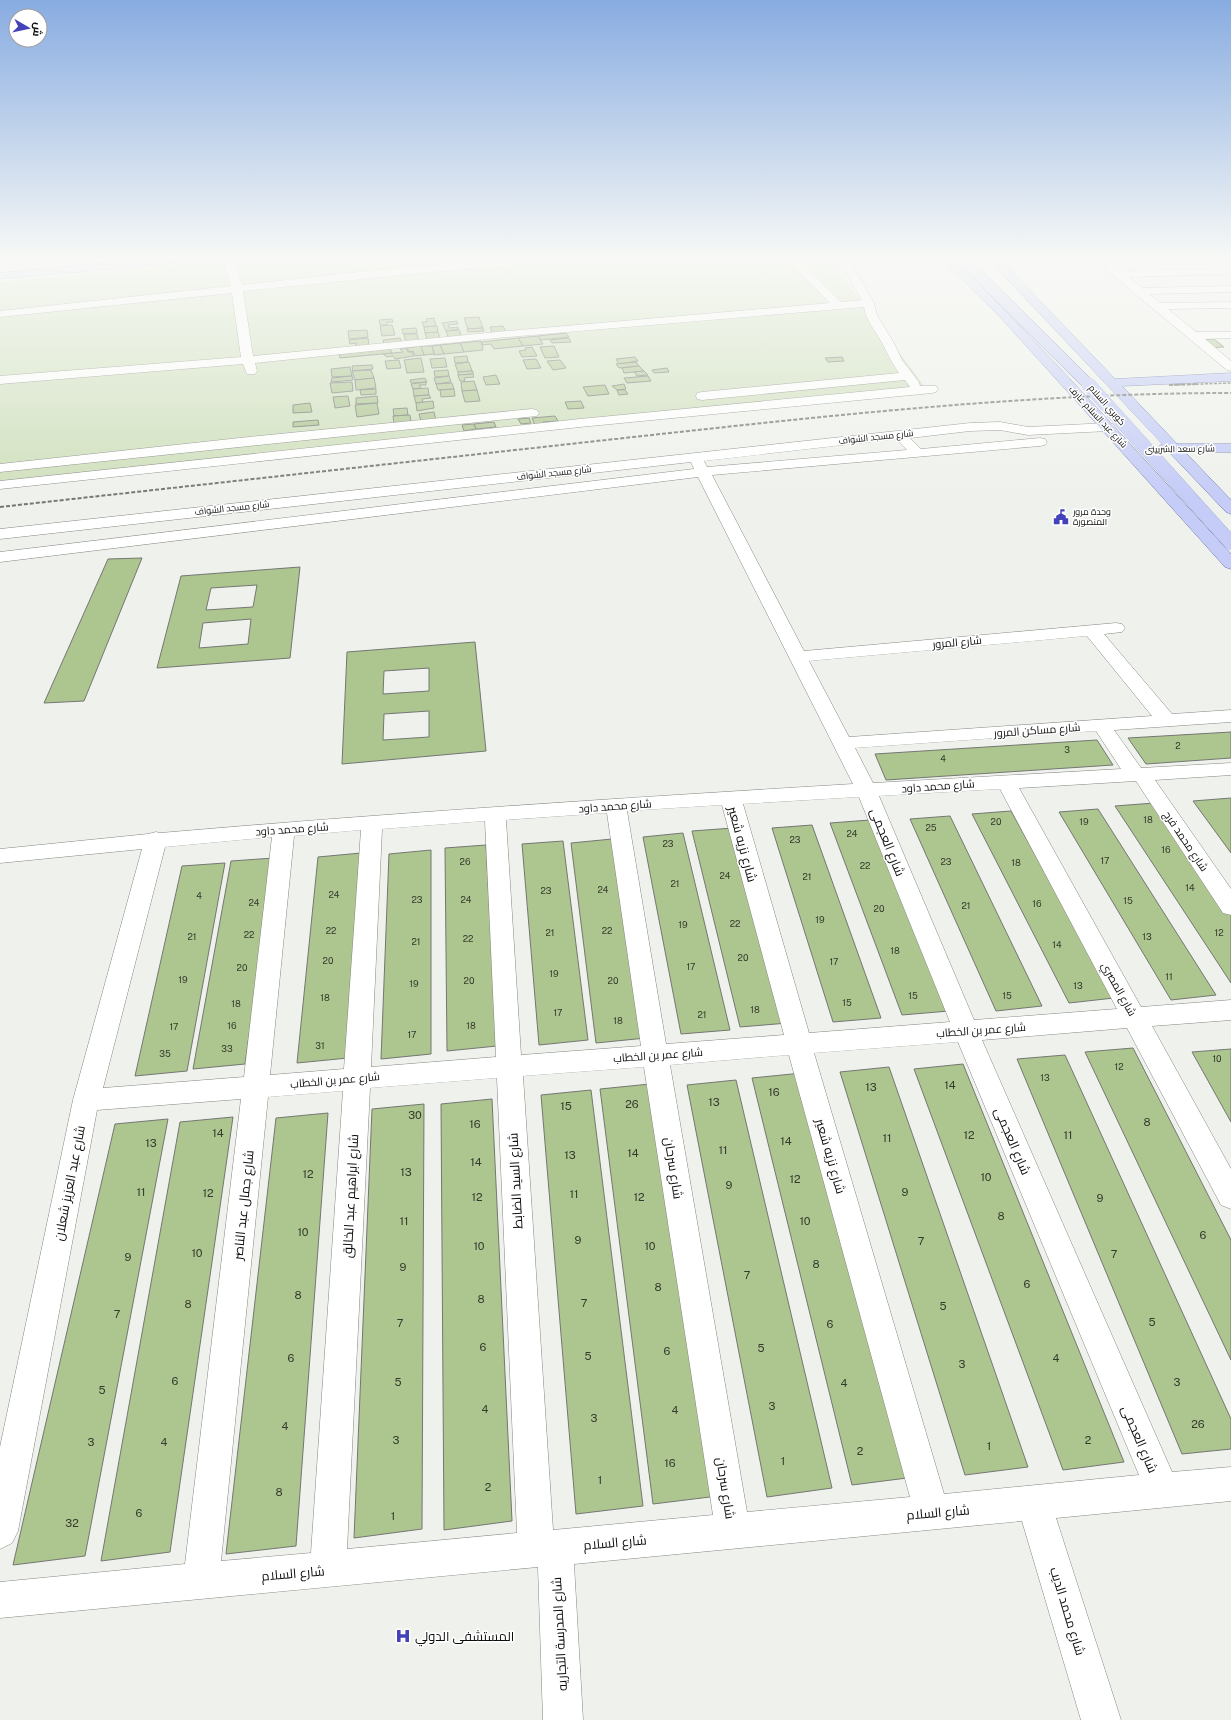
<svg xmlns="http://www.w3.org/2000/svg" width="1231" height="1720" font-family="'Public Sans',Cairo,sans-serif">
	<style>
		.green { fill: #d0e0bd }
		.building { fill: #adc58f; stroke: #747772; fill-rule: evenodd }
		.lines { fill: none; stroke-linecap: round; stroke-linejoin: round }
		.minor-casing { stroke: #858782; stroke-width: 1 }
		.major-casing { stroke: #6b73a0; stroke-width: 1 }
		.minor { fill: #fff; fill-rule: evenodd }
		.major { fill: #c5ccf7; fill-rule: evenodd }
		.rail-far1 { stroke: #757773; stroke-width: 1.5; stroke-dasharray: 3 1.5; stroke-linecap: butt }
		.rail { stroke: #757773; stroke-width: 2; stroke-dasharray: 4 2; stroke-linecap: butt }
		.major-bridge-far1-casing { stroke: #6b73a0; stroke-width: 12; stroke-linecap: butt }
		.major-bridge-casing { stroke: #6b73a0; stroke-width: 14; stroke-linecap: butt }
		.major-bridge-far1 { stroke: #c5ccf7; stroke-width: 11 }
		.major-bridge { stroke: #c5ccf7; stroke-width: 14 }
		.labels { text-anchor: middle; stroke-width: 3; stroke-linejoin: round; paint-order: stroke }
		.far-street-label { font-size: 9px; fill: #0c0d0b; stroke: #fff }
		.far-poi-label { font-size: 9px; fill: #0c0d0b; stroke: #fff; text-anchor: start }
		.number-label { font-size: 9px; fill: #343b2c }
		.street-label { font-size: 11px; fill: #0c0d0b; stroke: #fff }
		.near-number-label { font-size: 11px; fill: #343b2c }
		.near-street-label { font-size: 13px; fill: #0c0d0b; stroke: #fff }
		.near-poi-label { font-size: 13px; fill: #0c0d0b; stroke: #fff; text-anchor: start }
	</style>
	<rect width="100%" height="100%" fill="#eff2ec"/>
	<path class="green" d="M279 256H828L924 386 0 487V282Z"/>
	<g class="building">
		<path d="M479 317 483 328 468 329 464 318Z"/>
		<path d="M434 318 436 326 424 327 422 322H427L426 319Z"/>
		<path d="M392 319 393 322H387V325H380L379 320Z"/>
		<path d="M457 321 458 324 448 325 449 328 458 327 459 329 446 331 442 323Z"/>
		<path d="M392 325 395 335 382 336 380 326Z"/>
		<path d="M437 326 438 332 425 333 424 327Z"/>
		<path d="M503 326 507 334 493 335 490 327Z"/>
		<path d="M416 328 417 333 403 334 402 329Z"/>
		<path d="M483 328 484 331 468 332 467 329Z"/>
		<path d="M367 330 368 337 349 339 348 331Z"/>
		<path d="M459 330 462 338 449 339 446 331Z"/>
		<path d="M438 332 441 341 428 342 425 333Z"/>
		<path d="M566 333 569 337 541 340 538 336Z"/>
		<path d="M404 334H417L419 342 406 343Z"/>
		<path d="M538 336 543 344 523 346 518 338Z"/>
		<path d="M368 338 369 346 356 347V343L350 344 349 340Z"/>
		<path d="M400 338 402 343 384 345 383 340Z"/>
		<path d="M518 338 523 346 494 349 491 344 483 345 481 342Z"/>
		<path d="M569 338 571 342 552 343 550 340Z"/>
		<path d="M1214 339 1224 347 1210 348 1200 340Z"/>
		<path d="M481 341 483 350 464 352 460 343Z"/>
		<path d="M460 343 464 352 444 354 440 345Z"/>
		<path d="M440 345 444 354 434 355 432 346Z"/>
		<path d="M421 346 425 355 415 356 413 351 409 352 407 348Z"/>
		<path d="M421 346H432L434 354 424 355Z"/>
		<path d="M554 346 559 357 545 358 540 347Z"/>
		<path d="M532 347 537 356 522 357 519 351 526 350 525 348Z"/>
		<path d="M406 348 408 352H412L414 356 395 359 393 356 387 357 383 354 403 352 400 349Z"/>
		<path d="M390 349 392 353 340 358 339 354Z"/>
		<path d="M467 356 468 362 455 363 454 357Z"/>
		<path d="M635 357 638 361 619 364 616 359Z"/>
		<path d="M842 357 844 361 828 362 825 358Z"/>
		<path d="M421 358 424 372 407 373 404 360Z"/>
		<path d="M445 358 447 367 432 368 430 359Z"/>
		<path d="M536 359 541 368 527 369 523 360Z"/>
		<path d="M399 360 401 368 387 369 385 361Z"/>
		<path d="M560 360 566 368 553 370 547 361Z"/>
		<path d="M469 362 472 371 458 372 455 364Z"/>
		<path d="M636 362 639 366 619 368 616 364Z"/>
		<path d="M372 365 373 369 353 371 352 366Z"/>
		<path d="M639 366 644 371 624 373 622 368Z"/>
		<path d="M350 367 352 376 332 377 331 369Z"/>
		<path d="M667 368 669 372 654 373 652 370Z"/>
		<path d="M371 370 374 378 355 380 352 371Z"/>
		<path d="M448 370 449 376 435 377 434 371Z"/>
		<path d="M473 371V374L458 375V372Z"/>
		<path d="M644 371 648 375 637 376 634 372Z"/>
		<path d="M473 374 474 377 464 378 465 381H460L458 375Z"/>
		<path d="M496 375 500 384 486 385 483 377Z"/>
		<path d="M352 376 353 380 331 382 332 378Z"/>
		<path d="M449 376 451 382 436 384 434 378Z"/>
		<path d="M648 376 651 381 627 383 624 378Z"/>
		<path d="M374 378 376 388 356 390 355 380Z"/>
		<path d="M425 378 427 382 411 383 410 380Z"/>
		<path d="M474 381 477 390 462 391 461 382Z"/>
		<path d="M352 382 353 391 332 393 330 383Z"/>
		<path d="M426 382V385H419L421 388 413 389 411 384Z"/>
		<path d="M452 383 454 389 438 390 436 384Z"/>
		<path d="M624 384 626 389 617 390 612 386Z"/>
		<path d="M605 385 609 394 588 396 583 387Z"/>
		<path d="M428 388 429 395 414 396 413 389Z"/>
		<path d="M376 389V394L361 395 360 390Z"/>
		<path d="M454 389 455 396 441 397 440 390Z"/>
		<path d="M477 390 480 401 465 402 462 391Z"/>
		<path d="M617 390H625L628 394 619 395Z"/>
		<path d="M429 395 431 398 422 399 423 402 416 403 414 396Z"/>
		<path d="M348 396 350 406 335 408 333 397Z"/>
		<path d="M377 396 378 403 356 404V398Z"/>
		<path d="M433 401 434 408 417 411 416 403Z"/>
		<path d="M581 401 584 408 568 409 565 402Z"/>
		<path d="M310 403 312 412 293 413V405Z"/>
		<path d="M377 403 379 414 357 417 355 405Z"/>
		<path d="M407 408 408 415 394 416 393 409Z"/>
		<path d="M434 412 437 424 422 425 419 414Z"/>
		<path d="M410 415 411 422 394 423 393 416Z"/>
		<path d="M555 416 558 421 543 422V424L535 425 532 418Z"/>
		<path d="M529 418 531 423 521 424 518 419Z"/>
		<path d="M318 420 319 425 293 427V422Z"/>
		<path d="M494 422 496 427 476 429 474 424Z"/>
		<path d="M474 424 476 429 464 431 462 425Z"/>
		<path d="M142 558 84 701 44 703 108 559Z"/>
		<path d="M300 567 290 658 157 668 181 576ZM257 585 253 607 206 610 211 588ZM251 619 248 644 199 648 203 623Z"/>
		<path d="M475 642 486 751 342 764 347 652ZM429 668V691L383 694 384 671ZM429 711V737L383 740 384 714Z"/>
		<path d="M1231 732V758L1146 764 1128 738Z"/>
		<path d="M1097 740 1113 765 886 780 875 754Z"/>
		<path d="M1231 798V853L1193 801Z"/>
		<path d="M1154 803 1231 915V983L1115 806Z"/>
		<path d="M1098 809 1216 995 1171 1000 1059 812Z"/>
		<path d="M1011 811 1114 998 1069 1003 972 814Z"/>
		<path d="M950 816 1042 1006 996 1011 910 819Z"/>
		<path d="M870 820 949 1011 902 1015 830 823Z"/>
		<path d="M812 825 881 1018 833 1022 772 828Z"/>
		<path d="M733 828 788 1023 740 1027 692 831Z"/>
		<path d="M683 833 730 1030 681 1034 643 837Z"/>
		<path d="M612 839 646 1038 596 1043 571 843Z"/>
		<path d="M563 841 588 1040 539 1045 522 844Z"/>
		<path d="M486 845 497 1046 447 1051 445 848Z"/>
		<path d="M431 850V1054L381 1059 389 854Z"/>
		<path d="M361 853 348 1058 297 1063 318 857Z"/>
		<path d="M274 858 245 1064 193 1069 231 861Z"/>
		<path d="M225 863 187 1071 135 1076 182 866Z"/>
		<path d="M1133 1048 1231 1240V1360L1085 1052Z"/>
		<path d="M1231 1049V1122L1192 1052Z"/>
		<path d="M1065 1055 1231 1419V1449L1182 1454 1017 1059Z"/>
		<path d="M963 1064 1124 1462 1063 1470 914 1069Z"/>
		<path d="M889 1067 1028 1467 965 1475 840 1072Z"/>
		<path d="M802 1073 915 1477 852 1485 752 1078Z"/>
		<path d="M736 1080 832 1488 767 1497 687 1085Z"/>
		<path d="M650 1084 718 1496 653 1504 600 1089Z"/>
		<path d="M591 1090 643 1506 576 1514 541 1095Z"/>
		<path d="M492 1099 512 1521 444 1530 441 1104Z"/>
		<path d="M424 1104 422 1529 354 1538 372 1109Z"/>
		<path d="M328 1113 296 1546 226 1554 276 1118Z"/>
		<path d="M233 1117 170 1552 101 1561 180 1122Z"/>
		<path d="M168 1119 85 1556 13 1565 115 1124Z"/>
	</g>
	<g class="lines">
		<g class="minor-casing">
			<g id="minor">
				<path d="M222 256H232L242 285C366 271 491 256 617 256L612 259 442 271 243 291 253 356 507 331 830 303 784 256H795L841 302 862 300 837 256H847L874 303 877 315 894 343 902 360 919 382 920 386H936L938 389 936 392 932 393 580 427 0 489V481L580 419 910 387 905 380 702 400 697 399 696 396 697 393 702 392 899 373C892 363 888 354 882 343 876 331 866 321 864 307L507 337 255 363 257 371 255 374H247L243 364 0 384V376L241 357 232 293 0 317V311L231 286Z"/>
				<path d="M1092 256H1103L1121 271 1228 269 1229 271 1224 274 1129 277 1142 288 1231 286V292L1149 294 1160 303 1231 302V308L1168 309 1196 332H1231V338L1205 339 1231 361V371L1227 370 1134 293Z"/>
				<path d="M532 409 537 410 539 413 537 416 0 472V464L249 437Z"/>
				<path d="M1000 422 1028 427 1108 423 1113 424 1115 427 1113 430 1108 431 1028 435 1000 430 970 431 910 438 921 449 1040 438 1045 439 1047 442 1045 445 1040 446 712 475 804 651 1116 623 1122 624 1125 628 1122 632 1104 634 1172 714 1231 710V722L1114 730 1141 768 1231 763V775L1155 780 1231 889V915L1223 913 1136 781 1019 788 1141 1007 1231 1000V1020L1152 1026 1231 1169V1209L1221 1205 1127 1028 982 1040 1172 1472 1231 1467V1501L1056 1518 1121 1720H1081L1022 1521 574 1564 583 1720H543L538 1567 0 1618V1582L185 1564 241 1099 97 1110 18 1531 12 1543 0 1549V1447L73 1100 142 849 0 863V849L148 834 156 832 160 833C391 813 622 798 853 784L698 477 0 562V552L694 469 691 462 0 539V529L970 423ZM896 439 907 450 707 467 704 461ZM1087 636 1152 716 849 737 809 661ZM1096 731 1121 769 873 783 855 748ZM1000 789 1117 1009 974 1020 879 796ZM859 797 950 1022 809 1033 743 804ZM722 805 784 1035 666 1044 627 811ZM607 813 641 1046 521 1055 506 820ZM485 821 496 1057 371 1067 382 829ZM361 830 344 1069 270 1075 294 836ZM272 837 244 1077 103 1088 165 847ZM958 1042 1139 1475 944 1494 814 1053ZM789 1055 910 1497 747 1512 670 1065ZM644 1067 713 1515 553 1530 523 1076ZM497 1078 517 1533 347 1549 370 1088ZM343 1091 311 1553 221 1561 268 1097Z"/>
			</g>
		</g>
		<g class="major-casing">
			<g id="major">
				<path d="M181 256H222L217 259 0 279V273Z"/>
				<path d="M940 256H951C1048 352 1139 454 1231 554V569L1225 567 1076 401 1000 317Z"/>
				<path d="M986 256H997L1115 379 1231 373V381L1122 386 1177 444H1231V452H1185L1231 500V514L1226 512 1169 452 1159 451 1157 448 1162 444Z"/>
			</g>
		</g>
		<use href="#minor" class="minor"/>
		<use href="#major" class="major"/>
		<path class="rail-far1" d="M1169 385 1231 383"/>
		<g class="rail">
			<path d="M1169 385 1199 384"/>
			<path d="M0 507C208 484 416 461 624 438 826 416 1028 393 1231 393"/>
		</g>
		<g class="major-bridge-far1-casing">
			<path id="major-bridge-far1" d="M959 256 1089 385"/>
		</g>
		<g class="major-bridge-casing">
			<path id="major-bridge" d="M1088 384 1231 543"/>
		</g>
		<use href="#major-bridge-far1" class="major-bridge-far1"/>
		<use href="#major-bridge" class="major-bridge"/>
	</g>
	<linearGradient id="sky" x2="0" y2="1"><stop stop-color="#88ace1"/><stop offset="0.52" stop-color="#f8f9f6"/><stop offset="1" stop-color="#f8f9f6" stop-opacity="0"/></linearGradient>
	<rect width="1231" height="497" fill="url(#sky)"/>
	<defs>
		<g id="civic-bare" transform="scale(1.2)"><path d="M-.6-6.5H3V-4.5H.6V-3L4-1V1h2V6H-6V1h2V-1L-.6-3ZM-1.2 2.5V6h2.4V2.5Z" fill="#4342b8" stroke="#fff" stroke-width="2.5" paint-order="stroke"/></g>
		<g id="hospital-bare" transform="scale(1.2)"><path d="M-5-5h3v3.5h4V-5h3V5h-3V1.5h-4V5h-3Z" fill="#4342b8" stroke="#fff" stroke-width="2.5" paint-order="stroke"/></g>
	</defs>
	<g fill-rule="evenodd">
		<use href="#civic-bare" x="1061" y="517"/>
		<use href="#hospital-bare" x="403" y="1636"/>
	</g>
	<g class="labels">
		<g class="far-street-label">
			<text transform="translate(1107 405) rotate(49)" y="3">كوبري السلام</text>
			<text transform="translate(1098 417) rotate(47)" y="3">شارع عبد السلام عارف</text>
			<text transform="translate(876 437) rotate(-6)" y="3">شارع مسجد الشواف</text>
			<text transform="translate(1180 449) rotate(-1)" y="3">شارع سعد الشربينى</text>
			<text transform="translate(554 473) rotate(-6)" y="3">شارع مسجد الشواف</text>
			<text transform="translate(232 508) rotate(-6)" y="3">شارع مسجد الشواف</text>
		</g>
		<g class="far-poi-label">
			<text x="1073" y="515">وحدة مرور<tspan x="1073" dy="10">المنصورة</tspan></text>
		</g>
		<g class="number-label">
			<text x="1178" y="749">2</text>
			<text x="1067" y="753">3</text>
			<text x="943" y="762">4</text>
			<text x="1148" y="823">18</text>
			<text x="996" y="825">20</text>
			<text x="1084" y="825">19</text>
			<text x="931" y="831">25</text>
			<text x="852" y="837">24</text>
			<text x="795" y="843">23</text>
			<text x="668" y="847">23</text>
			<text x="1166" y="853">16</text>
			<text x="1105" y="864">17</text>
			<text x="465" y="865">26</text>
			<text x="946" y="865">23</text>
			<text x="1016" y="866">18</text>
			<text x="865" y="869">22</text>
			<text x="725" y="879">24</text>
			<text x="807" y="880">21</text>
			<text x="675" y="887">21</text>
			<text x="1190" y="891">14</text>
			<text x="603" y="893">24</text>
			<text x="546" y="894">23</text>
			<text x="334" y="898">24</text>
			<text x="199" y="899">4</text>
			<text x="417" y="903">23</text>
			<text x="466" y="903">24</text>
			<text x="1128" y="904">15</text>
			<text x="254" y="906">24</text>
			<text x="1037" y="907">16</text>
			<text x="966" y="909">21</text>
			<text x="879" y="912">20</text>
			<text x="820" y="923">19</text>
			<text x="735" y="927">22</text>
			<text x="683" y="928">19</text>
			<text x="331" y="934">22</text>
			<text x="607" y="934">22</text>
			<text x="550" y="936">21</text>
			<text x="1219" y="936">12</text>
			<text x="249" y="938">22</text>
			<text x="192" y="940">21</text>
			<text x="1147" y="940">13</text>
			<text x="468" y="942">22</text>
			<text x="416" y="945">21</text>
			<text x="1057" y="948">14</text>
			<text x="895" y="954">18</text>
			<text x="743" y="961">20</text>
			<text x="328" y="964">20</text>
			<text x="834" y="965">17</text>
			<text x="691" y="970">17</text>
			<text x="242" y="971">20</text>
			<text x="554" y="977">19</text>
			<text x="1169" y="980">11</text>
			<text x="183" y="983">19</text>
			<text x="469" y="984">20</text>
			<text x="613" y="984">20</text>
			<text x="414" y="987">19</text>
			<text x="1078" y="989">13</text>
			<text x="913" y="999">15</text>
			<text x="1007" y="999">15</text>
			<text x="325" y="1001">18</text>
			<text x="847" y="1006">15</text>
			<text x="236" y="1007">18</text>
			<text x="755" y="1013">18</text>
			<text x="558" y="1016">17</text>
			<text x="702" y="1018">21</text>
			<text x="618" y="1024">18</text>
			<text x="232" y="1029">16</text>
			<text x="471" y="1029">18</text>
			<text x="174" y="1030">17</text>
			<text x="412" y="1038">17</text>
			<text x="320" y="1049">31</text>
			<text x="227" y="1052">33</text>
			<text x="165" y="1057">35</text>
			<text x="1217" y="1062">10</text>
			<text x="1119" y="1070">12</text>
			<text x="1045" y="1081">13</text>
		</g>
		<g class="street-label">
			<text transform="translate(957 642) rotate(-5)" y="4">شارع المرور</text>
			<text transform="translate(1037 730) rotate(-4)" y="4">شارع مساكن المرور</text>
			<text transform="translate(938 786) rotate(-4)" y="4">شارع محمد داود</text>
			<text transform="translate(615 806) rotate(-4)" y="4">شارع محمد داود</text>
			<text transform="translate(292 829) rotate(-4)" y="4">شارع محمد داود</text>
			<text transform="translate(1186 841) rotate(56)" y="4">شارع محمد فرج</text>
			<text transform="translate(1119 989) rotate(61)" y="4">شارع المصري</text>
			<text transform="translate(981 1030) rotate(-4)" y="4">شارع عمر بن الخطاب</text>
			<text transform="translate(658 1055) rotate(-4)" y="4">شارع عمر بن الخطاب</text>
			<text transform="translate(335 1080) rotate(-5)" y="4">شارع عمر بن الخطاب</text>
		</g>
		<g class="near-number-label">
			<text x="950" y="1089">14</text>
			<text x="871" y="1091">13</text>
			<text x="774" y="1096">16</text>
			<text x="714" y="1106">13</text>
			<text x="632" y="1108">26</text>
			<text x="566" y="1110">15</text>
			<text x="415" y="1119">30</text>
			<text x="1147" y="1126">8</text>
			<text x="475" y="1128">16</text>
			<text x="218" y="1137">14</text>
			<text x="969" y="1139">12</text>
			<text x="1068" y="1139">11</text>
			<text x="887" y="1142">11</text>
			<text x="786" y="1145">14</text>
			<text x="151" y="1147">13</text>
			<text x="723" y="1154">11</text>
			<text x="633" y="1157">14</text>
			<text x="570" y="1159">13</text>
			<text x="476" y="1166">14</text>
			<text x="406" y="1176">13</text>
			<text x="308" y="1178">12</text>
			<text x="986" y="1181">10</text>
			<text x="795" y="1183">12</text>
			<text x="729" y="1189">9</text>
			<text x="141" y="1196">11</text>
			<text x="905" y="1196">9</text>
			<text x="208" y="1197">12</text>
			<text x="574" y="1198">11</text>
			<text x="477" y="1201">12</text>
			<text x="639" y="1201">12</text>
			<text x="1100" y="1202">9</text>
			<text x="1001" y="1220">8</text>
			<text x="404" y="1225">11</text>
			<text x="805" y="1225">10</text>
			<text x="303" y="1236">10</text>
			<text x="1203" y="1239">6</text>
			<text x="578" y="1244">9</text>
			<text x="921" y="1245">7</text>
			<text x="479" y="1250">10</text>
			<text x="650" y="1250">10</text>
			<text x="197" y="1257">10</text>
			<text x="1114" y="1258">7</text>
			<text x="128" y="1261">9</text>
			<text x="816" y="1268">8</text>
			<text x="403" y="1271">9</text>
			<text x="747" y="1279">7</text>
			<text x="1027" y="1288">6</text>
			<text x="658" y="1291">8</text>
			<text x="298" y="1299">8</text>
			<text x="481" y="1303">8</text>
			<text x="584" y="1307">7</text>
			<text x="188" y="1308">8</text>
			<text x="943" y="1310">5</text>
			<text x="117" y="1318">7</text>
			<text x="1152" y="1326">5</text>
			<text x="400" y="1327">7</text>
			<text x="830" y="1328">6</text>
			<text x="483" y="1351">6</text>
			<text x="761" y="1352">5</text>
			<text x="667" y="1355">6</text>
			<text x="588" y="1360">5</text>
			<text x="291" y="1362">6</text>
			<text x="1056" y="1362">4</text>
			<text x="962" y="1368">3</text>
			<text x="175" y="1385">6</text>
			<text x="398" y="1386">5</text>
			<text x="1177" y="1386">3</text>
			<text x="844" y="1387">4</text>
			<text x="102" y="1394">5</text>
			<text x="772" y="1410">3</text>
			<text x="485" y="1413">4</text>
			<text x="675" y="1414">4</text>
			<text x="594" y="1422">3</text>
			<text x="1198" y="1428">26</text>
			<text x="285" y="1430">4</text>
			<text x="396" y="1444">3</text>
			<text x="1088" y="1444">2</text>
			<text x="91" y="1446">3</text>
			<text x="164" y="1446">4</text>
			<text x="989" y="1450">1</text>
			<text x="860" y="1455">2</text>
			<text x="783" y="1465">1</text>
			<text x="670" y="1467">16</text>
			<text x="600" y="1484">1</text>
			<text x="488" y="1491">2</text>
			<text x="279" y="1496">8</text>
			<text x="139" y="1517">6</text>
			<text x="393" y="1520">1</text>
			<text x="72" y="1527">32</text>
		</g>
		<g class="near-street-label">
			<text transform="translate(888 842) rotate(68)" y="5">شارع العجمى</text>
			<text transform="translate(743 844) rotate(75)" y="5">شارع نزيه شعير</text>
			<text transform="translate(1013 1141) rotate(67)" y="5">شارع العجمى</text>
			<text transform="translate(831 1156) rotate(74)" y="5">شارع نزيه شعير</text>
			<text transform="translate(674 1168) rotate(81)" y="5">شارع سرحان</text>
			<text transform="translate(515 1181) rotate(-93)" y="5">شارع السيد الضابط</text>
			<text transform="translate(69 1183) rotate(-79)" y="5">شارع عبد العزيز شعلان</text>
			<text transform="translate(350 1196) rotate(-87)" y="5">شارع ابراهيم عبد الخالق</text>
			<text transform="translate(243 1205) rotate(-84)" y="5">شارع جمال عبد الناصر</text>
			<text transform="translate(1140 1439) rotate(67)" y="5">شارع العجمى</text>
			<text transform="translate(726 1488) rotate(81)" y="5">شارع سرحان</text>
			<text transform="translate(938 1512) rotate(-5)" y="5">شارع السلام</text>
			<text transform="translate(615 1542) rotate(-5)" y="5">شارع السلام</text>
			<text transform="translate(293 1573) rotate(-5)" y="5">شارع السلام</text>
			<text transform="translate(1068 1611) rotate(73)" y="5">شارع محمد الديب</text>
			<text transform="translate(559 1634) rotate(-93)" y="5">شارع المدرسة التجاريه</text>
		</g>
		<g class="near-poi-label">
			<text x="415" y="1641">المستشفى الدولي</text>
		</g>
	</g>
	<g transform="translate(28 28) rotate(99)"><circle r="19" fill="#ffffff" stroke="#9e9e9d"/>
	<path d="M0-3L7 15L0 10L-7 15Z" fill="#4342b8"/>
	<text y="-6" font-size="11" font-weight="bold" text-anchor="middle" fill="#0c0d0b">ش</text>
	</g>
</svg>
